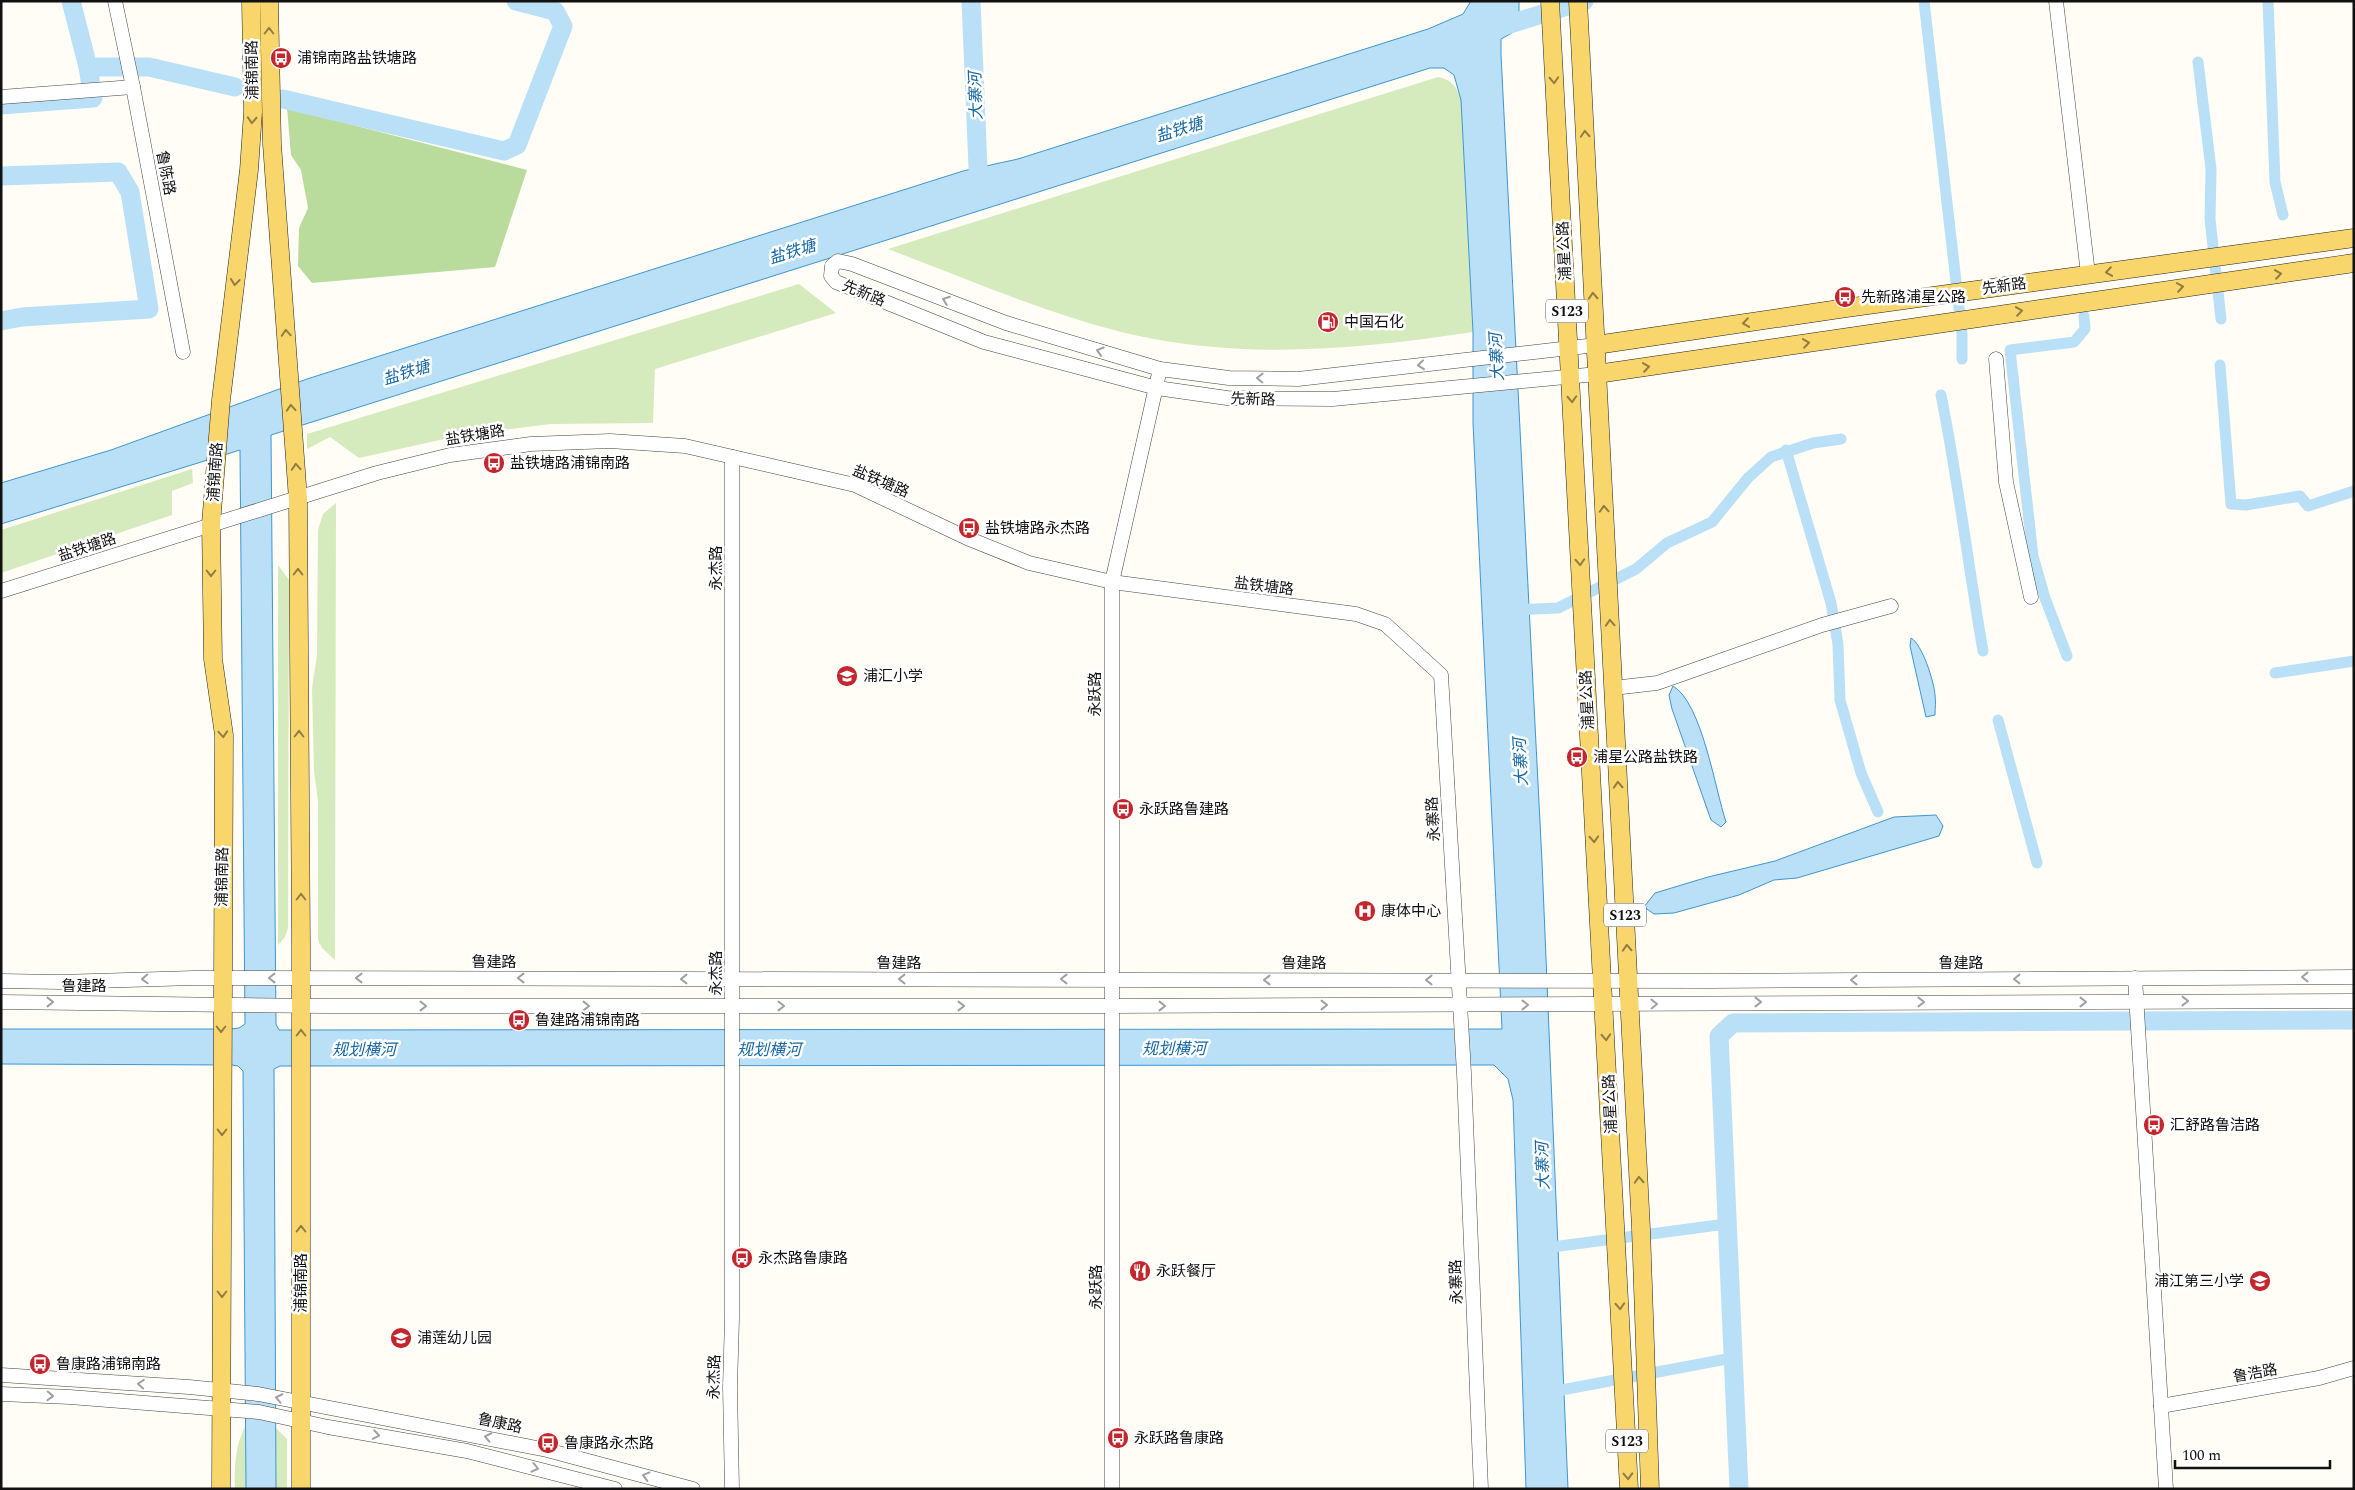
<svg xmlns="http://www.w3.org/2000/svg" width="2355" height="1490" font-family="Spectral,'Noto Sans SC',serif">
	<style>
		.green { fill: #d5ebbd }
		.forest { fill: #b9dc9c }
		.water { fill: #b9e0f7; stroke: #3f96cf; fill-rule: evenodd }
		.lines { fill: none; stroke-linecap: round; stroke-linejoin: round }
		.canal { stroke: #b9e0f7; stroke-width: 11 }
		.river { stroke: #b9e0f7; stroke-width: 19 }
		.minor-casing { stroke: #444; stroke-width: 15 }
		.major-casing { stroke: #222; stroke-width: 19 }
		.minor { stroke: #fff; stroke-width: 14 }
		.major { stroke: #f9d66b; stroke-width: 18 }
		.oneway { stroke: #917d42 }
		.oneway2 { stroke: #a0a0a0 }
		.labels { text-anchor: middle; stroke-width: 5; stroke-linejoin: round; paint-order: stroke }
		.shield { fill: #fff; stroke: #585858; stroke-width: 1 }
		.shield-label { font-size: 14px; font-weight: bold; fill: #111 }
		.poi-label { font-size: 15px; fill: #111; stroke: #fff; text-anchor: start }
		.street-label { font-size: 15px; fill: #111; stroke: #fff }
		.water-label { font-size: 16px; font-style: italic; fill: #1768a6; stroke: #fff }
	</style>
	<rect width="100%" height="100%" fill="#fffdf5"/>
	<g class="green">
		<path d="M1438 77C1452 80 1457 87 1461 100L1473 332C1360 349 1246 360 1134 335 1052 316 967 279 888 249Z"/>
		<path d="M799 284 836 313 655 369 653 423 551 424 462 435 359 458 330 437 307 449V434Z"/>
		<path d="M192 469 193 483 172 491V515L1 573V530Z"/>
		<path d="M336 503 335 960 322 948 318 940V801L314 771 312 688 317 655 318 530 323 514Z"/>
		<path d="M278 565 289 580 288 928 285 937 278 945Z"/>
		<path d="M246 1425V1489H235C234 1466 235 1445 246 1425Z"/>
		<path d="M275 1427 287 1439V1489H276Z"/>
	</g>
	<path class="forest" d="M287 108 527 170 495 267 312 283 298 266 299 228 308 208 301 170 291 155Z"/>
	<g class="water">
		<path d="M1471 1H1519V29L1501 39V55L1542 862 1568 1489H1526L1513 1100 1508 1079 1494 1065 280 1066 274 1069 276 1489H246L243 1071 238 1066 232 1065 1 1064V1029H231L239 1028 245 1024 240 450 1 524V483L111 450 307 379 963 171 1018 159 1428 29 1463 14ZM1430 68H1444L1454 75 1461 100 1473 332V423L1502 1029 279 1030 276 1024 271 435Z"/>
		<path d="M1911 638C1922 644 1934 681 1935 695 1936 701 1935 708 1935 715L1926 717 1910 646Z"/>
		<path d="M1673 686C1702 703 1715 789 1726 822L1721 827 1711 820 1672 709 1669 695Z"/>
		<path d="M1936 815 1943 826 1939 836 1797 878 1774 880 1739 895 1674 913 1654 914 1644 907 1655 893 1708 877 1775 861 1894 817Z"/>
	</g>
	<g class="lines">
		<g class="canal">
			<path d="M1924 1 1962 334V359"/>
			<path d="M2268 1 2275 182 2283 215"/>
			<path d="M2198 62 2211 169 2210 219 2221 319"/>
			<path d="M2220 365 2231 504 2246 505 2300 496 2308 506 2354 491"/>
			<path d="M1941 395C1958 479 1968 565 1983 651"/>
			<path d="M1786 450 1831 603 1838 644 1840 700 1861 773 1878 812"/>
			<path d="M1515 610 1558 608 1636 569 1667 543 1712 522 1748 478 1771 457 1813 443 1841 439"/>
			<path d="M2067 656 2045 598 2033 556 2010 350 2074 342 2085 329 2084 316"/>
			<path d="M2275 673 2354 661"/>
			<path d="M1998 720 2037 863"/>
			<path d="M1545 1248 1726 1224"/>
			<path d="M1551 1392 1732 1358"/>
		</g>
		<g class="river">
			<path d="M71 1 88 67H149L235 87"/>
			<path d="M971 1 979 191"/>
			<path d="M1494 29 1584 1"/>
			<path d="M283 99 504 151 517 145 563 26 555 11 516 1"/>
			<path d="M1 105 93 98 88 67"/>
			<path d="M1 176 118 172 130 192 149 309 22 317 1 321"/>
			<path d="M1739 1489 1719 1036 1733 1023 2354 1020"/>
		</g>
		<g class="minor-casing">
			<g id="minor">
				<path d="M115 1 133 87 183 352"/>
				<path d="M2056 1 2088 274"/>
				<path d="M1 97 133 87"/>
				<path d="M1596 345 1298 379 1229 378 1160 369 1006 323 852 264 838 261 832 266 831 276 836 282 984 342 1157 388 1227 398 1333 399 1597 374"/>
				<path d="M1996 359 2006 482 2031 597"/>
				<path d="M1 591 377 473 450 455 531 444 610 441 685 446 855 485 967 538 1029 563 1112 582 1356 614 1385 624 1441 675 1464 1073 1481 1489"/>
				<path d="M1613 688 1657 683 1822 625 1891 606"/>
				<path d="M2135 978 2166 1489"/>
				<path d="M1 981 60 982 194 978 1711 981 2354 977"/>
				<path d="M1 1002 322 1006H1113L2354 1001"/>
				<path d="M1 1375 189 1387 258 1394 547 1450 693 1489"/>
				<path d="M1 1394 70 1397 259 1412 328 1427 467 1451 615 1489"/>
				<path d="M2161 1406 2319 1378 2354 1368"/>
				<path d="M732 1489 730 1387 732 1319V457"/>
				<path d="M1112 1489V582L1160 369"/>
			</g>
		</g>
		<g class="major-casing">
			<g id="major">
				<path d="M269 1 272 144 298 499 301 945V1489"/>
				<path d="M1550 1 1629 1489"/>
				<path d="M1578 1 1641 1229 1650 1489"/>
				<path d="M1596 345 1846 308 2354 238"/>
				<path d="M1597 374 2354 263"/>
				<path d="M221 1489 224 735 213 659 211 524 221 400 249 170 253 112 251 1"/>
			</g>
		</g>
		<use href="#minor" class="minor"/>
		<use href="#major" class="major"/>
	</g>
	<defs><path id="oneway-chevron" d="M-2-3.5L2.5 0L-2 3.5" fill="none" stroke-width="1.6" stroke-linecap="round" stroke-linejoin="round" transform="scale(1.25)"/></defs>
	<g class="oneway">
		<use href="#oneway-chevron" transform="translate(269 31) rotate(-90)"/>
		<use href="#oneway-chevron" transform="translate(1554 80) rotate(87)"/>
		<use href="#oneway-chevron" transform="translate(252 120) rotate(93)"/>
		<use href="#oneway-chevron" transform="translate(1585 134) rotate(-93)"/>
		<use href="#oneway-chevron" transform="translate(2109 272) rotate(172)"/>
		<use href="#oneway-chevron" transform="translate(2278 274) rotate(-8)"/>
		<use href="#oneway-chevron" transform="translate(235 282) rotate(97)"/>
		<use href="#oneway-chevron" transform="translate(2180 287) rotate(-8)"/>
		<use href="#oneway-chevron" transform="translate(1593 296) rotate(-93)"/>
		<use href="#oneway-chevron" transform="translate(2019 311) rotate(-8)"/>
		<use href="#oneway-chevron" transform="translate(1746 323) rotate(172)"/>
		<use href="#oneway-chevron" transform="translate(286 333) rotate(-94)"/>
		<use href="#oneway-chevron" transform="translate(1806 343) rotate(-8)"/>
		<use href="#oneway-chevron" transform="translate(1646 367) rotate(-8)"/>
		<use href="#oneway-chevron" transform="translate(1572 399) rotate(87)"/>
		<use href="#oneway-chevron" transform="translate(291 408) rotate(-94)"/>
		<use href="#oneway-chevron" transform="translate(296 467) rotate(-94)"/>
		<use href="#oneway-chevron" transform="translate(1604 509) rotate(-93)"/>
		<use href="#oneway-chevron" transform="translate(1580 562) rotate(87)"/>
		<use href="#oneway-chevron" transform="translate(298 572) rotate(-90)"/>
		<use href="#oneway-chevron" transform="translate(211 573) rotate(90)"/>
		<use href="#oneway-chevron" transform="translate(1610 623) rotate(-93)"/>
		<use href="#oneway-chevron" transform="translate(223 734) rotate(86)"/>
		<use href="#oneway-chevron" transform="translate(299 734) rotate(-90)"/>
		<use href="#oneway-chevron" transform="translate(1618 785) rotate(-93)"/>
		<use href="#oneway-chevron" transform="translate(1594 839) rotate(87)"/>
		<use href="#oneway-chevron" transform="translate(301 897) rotate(-90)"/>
		<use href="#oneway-chevron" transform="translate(1627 948) rotate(-93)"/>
		<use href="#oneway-chevron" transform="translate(221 1029) rotate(90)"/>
		<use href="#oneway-chevron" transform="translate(301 1033) rotate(-90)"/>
		<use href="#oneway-chevron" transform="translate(1606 1037) rotate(87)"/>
		<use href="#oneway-chevron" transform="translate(222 1132) rotate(90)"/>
		<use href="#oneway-chevron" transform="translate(1639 1180) rotate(-93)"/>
		<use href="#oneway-chevron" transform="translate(301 1229) rotate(-90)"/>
		<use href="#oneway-chevron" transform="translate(222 1294) rotate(90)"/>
		<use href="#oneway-chevron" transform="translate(1620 1306) rotate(87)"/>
		<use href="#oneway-chevron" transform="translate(1628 1476) rotate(88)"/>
	</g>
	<g class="oneway2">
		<use href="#oneway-chevron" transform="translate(946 300) rotate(-159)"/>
		<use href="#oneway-chevron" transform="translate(1100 351) rotate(-163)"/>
		<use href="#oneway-chevron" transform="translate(1421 365) rotate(174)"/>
		<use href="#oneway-chevron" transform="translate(1260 378) rotate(-179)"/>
		<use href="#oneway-chevron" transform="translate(2305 977) rotate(180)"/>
		<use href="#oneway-chevron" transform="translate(272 978) rotate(-180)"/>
		<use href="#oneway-chevron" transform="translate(359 978) rotate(-180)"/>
		<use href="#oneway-chevron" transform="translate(521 978) rotate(-180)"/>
		<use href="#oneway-chevron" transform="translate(145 979) rotate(178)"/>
		<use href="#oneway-chevron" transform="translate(684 979) rotate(-180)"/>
		<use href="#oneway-chevron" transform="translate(902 979) rotate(-180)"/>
		<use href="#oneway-chevron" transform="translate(1064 979) rotate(-180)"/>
		<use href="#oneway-chevron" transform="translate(2017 979) rotate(180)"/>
		<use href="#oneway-chevron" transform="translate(1267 980) rotate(-180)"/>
		<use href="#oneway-chevron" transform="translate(1429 980) rotate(-180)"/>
		<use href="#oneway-chevron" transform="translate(1854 980) rotate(180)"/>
		<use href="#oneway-chevron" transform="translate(2185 1001)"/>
		<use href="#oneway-chevron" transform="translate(50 1002)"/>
		<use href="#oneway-chevron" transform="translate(1758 1002)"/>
		<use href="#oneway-chevron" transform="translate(1921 1002)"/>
		<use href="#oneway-chevron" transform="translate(2083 1002)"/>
		<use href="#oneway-chevron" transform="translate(1654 1004) rotate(-1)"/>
		<use href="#oneway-chevron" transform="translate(1324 1005)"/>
		<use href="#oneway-chevron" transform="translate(1525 1005)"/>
		<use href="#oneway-chevron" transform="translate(423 1006)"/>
		<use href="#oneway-chevron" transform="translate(586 1006)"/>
		<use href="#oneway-chevron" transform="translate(781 1006)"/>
		<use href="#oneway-chevron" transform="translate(961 1006)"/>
		<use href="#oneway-chevron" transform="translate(1162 1006)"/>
		<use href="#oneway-chevron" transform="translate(141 1384) rotate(-176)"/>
		<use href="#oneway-chevron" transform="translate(50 1396) rotate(2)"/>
		<use href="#oneway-chevron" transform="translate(279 1398) rotate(-168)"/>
		<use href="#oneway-chevron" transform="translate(376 1435) rotate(10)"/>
		<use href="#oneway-chevron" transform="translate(488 1437) rotate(-168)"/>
		<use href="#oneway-chevron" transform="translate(535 1468) rotate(14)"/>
		<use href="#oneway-chevron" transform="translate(646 1476) rotate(-165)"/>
	</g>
	<defs>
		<g id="bus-disc" transform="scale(1.125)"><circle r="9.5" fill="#c4262e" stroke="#fff"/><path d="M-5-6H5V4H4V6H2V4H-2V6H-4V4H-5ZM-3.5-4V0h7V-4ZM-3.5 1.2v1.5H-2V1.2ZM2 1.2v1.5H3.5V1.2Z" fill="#fff"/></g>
		<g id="fuel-disc" transform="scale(1.125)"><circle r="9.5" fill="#c4262e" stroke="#fff"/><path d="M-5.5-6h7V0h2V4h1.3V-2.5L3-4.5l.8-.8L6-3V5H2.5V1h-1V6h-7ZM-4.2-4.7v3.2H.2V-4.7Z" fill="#fff"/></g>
		<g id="school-disc" transform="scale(1.125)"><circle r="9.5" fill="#c4262e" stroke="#fff"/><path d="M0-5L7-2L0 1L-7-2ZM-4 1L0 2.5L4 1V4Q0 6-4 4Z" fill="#fff"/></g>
		<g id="hospital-disc" transform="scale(1.125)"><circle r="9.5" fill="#c4262e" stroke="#fff"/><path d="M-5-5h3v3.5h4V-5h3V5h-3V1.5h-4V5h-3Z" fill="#fff"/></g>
		<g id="restaurant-disc" transform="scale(1.125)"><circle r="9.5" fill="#c4262e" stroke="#fff"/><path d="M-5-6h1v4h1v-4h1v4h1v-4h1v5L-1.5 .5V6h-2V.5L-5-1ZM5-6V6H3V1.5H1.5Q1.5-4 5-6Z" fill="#fff"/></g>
	</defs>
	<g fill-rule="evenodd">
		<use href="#bus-disc" x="281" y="58"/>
		<use href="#bus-disc" x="1845" y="297"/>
		<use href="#fuel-disc" x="1328" y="322"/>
		<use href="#bus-disc" x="494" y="463"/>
		<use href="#bus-disc" x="969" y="528"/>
		<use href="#school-disc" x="847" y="676"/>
		<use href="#bus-disc" x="1577" y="757"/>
		<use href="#bus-disc" x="1123" y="809"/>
		<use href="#hospital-disc" x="1365" y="911"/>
		<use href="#bus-disc" x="519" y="1020"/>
		<use href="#bus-disc" x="2154" y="1125"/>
		<use href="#bus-disc" x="742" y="1258"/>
		<use href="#restaurant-disc" x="1140" y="1271"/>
		<use href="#school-disc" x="2260" y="1281"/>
		<use href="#school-disc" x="401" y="1338"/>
		<use href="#bus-disc" x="40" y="1364"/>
		<use href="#bus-disc" x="1118" y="1438"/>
		<use href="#bus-disc" x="548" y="1443"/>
	</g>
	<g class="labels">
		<g class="shield">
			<rect x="1546" y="299.5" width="42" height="23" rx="4"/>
			<rect x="1604" y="903.5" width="42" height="23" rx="4"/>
			<rect x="1606" y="1429.5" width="42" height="23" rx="4"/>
		</g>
		<g class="shield-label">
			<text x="1567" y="316">S123</text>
			<text x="1625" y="920">S123</text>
			<text x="1627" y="1446">S123</text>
		</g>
		<g class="poi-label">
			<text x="297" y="63">浦锦南路盐铁塘路</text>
			<text x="1861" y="302">先新路浦星公路</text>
			<text x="1344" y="327">中国石化</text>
			<text x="510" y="468">盐铁塘路浦锦南路</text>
			<text x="985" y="533">盐铁塘路永杰路</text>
			<text x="863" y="681">浦汇小学</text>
			<text x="1593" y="762">浦星公路盐铁路</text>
			<text x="1139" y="814">永跃路鲁建路</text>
			<text x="1381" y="916">康体中心</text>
			<text x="535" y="1025">鲁建路浦锦南路</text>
			<text x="2170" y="1130">汇舒路鲁洁路</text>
			<text x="758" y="1263">永杰路鲁康路</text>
			<text x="1156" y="1276">永跃餐厅</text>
			<text x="2244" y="1286" text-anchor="end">浦江第三小学</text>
			<text x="417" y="1343">浦莲幼儿园</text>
			<text x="56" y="1369">鲁康路浦锦南路</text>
			<text x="1134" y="1443">永跃路鲁康路</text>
			<text x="564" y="1448">鲁康路永杰路</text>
		</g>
		<g class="street-label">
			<text transform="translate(252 70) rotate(-91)" y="5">浦锦南路</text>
			<text transform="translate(166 173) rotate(79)" y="5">鲁陈路</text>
			<text transform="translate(1564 251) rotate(-93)" y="5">浦星公路</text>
			<text transform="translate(2004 286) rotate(-8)" y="5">先新路</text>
			<text transform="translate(864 293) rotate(22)" y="5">先新路</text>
			<text transform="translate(1253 399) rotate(2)" y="5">先新路</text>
			<text transform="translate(475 435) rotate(-9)" y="5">盐铁塘路</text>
			<text transform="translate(215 472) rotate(-86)" y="5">浦锦南路</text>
			<text transform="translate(881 481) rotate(23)" y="5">盐铁塘路</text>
			<text transform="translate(87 547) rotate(-18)" y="5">盐铁塘路</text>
			<text transform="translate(716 568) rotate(-90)" y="5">永杰路</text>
			<text transform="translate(1264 586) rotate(7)" y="5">盐铁塘路</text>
			<text transform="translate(1095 694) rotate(-90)" y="5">永跃路</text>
			<text transform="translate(1587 700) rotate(-93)" y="5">浦星公路</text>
			<text transform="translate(1433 819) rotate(-93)" y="5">永寨路</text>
			<text transform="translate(222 877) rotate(-89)" y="5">浦锦南路</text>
			<text x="494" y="967">鲁建路</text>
			<text x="899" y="968">鲁建路</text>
			<text x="1304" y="968">鲁建路</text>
			<text x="1961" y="968">鲁建路</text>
			<text transform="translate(716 973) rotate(-90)" y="5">永杰路</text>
			<text x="84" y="991">鲁建路</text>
			<text transform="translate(1610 1104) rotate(-93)" y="5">浦星公路</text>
			<text transform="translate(1456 1282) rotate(-92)" y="5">永寨路</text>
			<text transform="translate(301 1283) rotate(-90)" y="5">浦锦南路</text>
			<text transform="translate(1096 1287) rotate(-90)" y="5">永跃路</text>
			<text transform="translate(2255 1373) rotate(-10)" y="5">鲁浩路</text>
			<text transform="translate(714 1377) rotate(-89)" y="5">永杰路</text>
			<text transform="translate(500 1423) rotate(12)" y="5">鲁康路</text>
		</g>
		<g class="water-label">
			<text transform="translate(975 96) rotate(-92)" y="6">大寨河</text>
			<text transform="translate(1179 129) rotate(-17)" y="6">盐铁塘</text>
			<text transform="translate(792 251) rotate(-17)" y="6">盐铁塘</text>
			<text transform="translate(1496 357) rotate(-93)" y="6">大寨河</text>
			<text transform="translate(406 372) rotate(-17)" y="6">盐铁塘</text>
			<text transform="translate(1520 762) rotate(-93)" y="6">大寨河</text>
			<text x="1174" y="1054">规划横河</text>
			<text x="364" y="1055">规划横河</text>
			<text x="769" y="1055">规划横河</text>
			<text transform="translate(1542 1166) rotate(-92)" y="6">大寨河</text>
		</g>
	</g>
	<rect width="2355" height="1490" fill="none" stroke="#111111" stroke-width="5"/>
	<path d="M2175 1460v8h155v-8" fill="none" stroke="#111111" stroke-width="2.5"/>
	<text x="2182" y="1460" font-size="15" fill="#111111" stroke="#ffffff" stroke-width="4" paint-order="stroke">100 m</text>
</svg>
